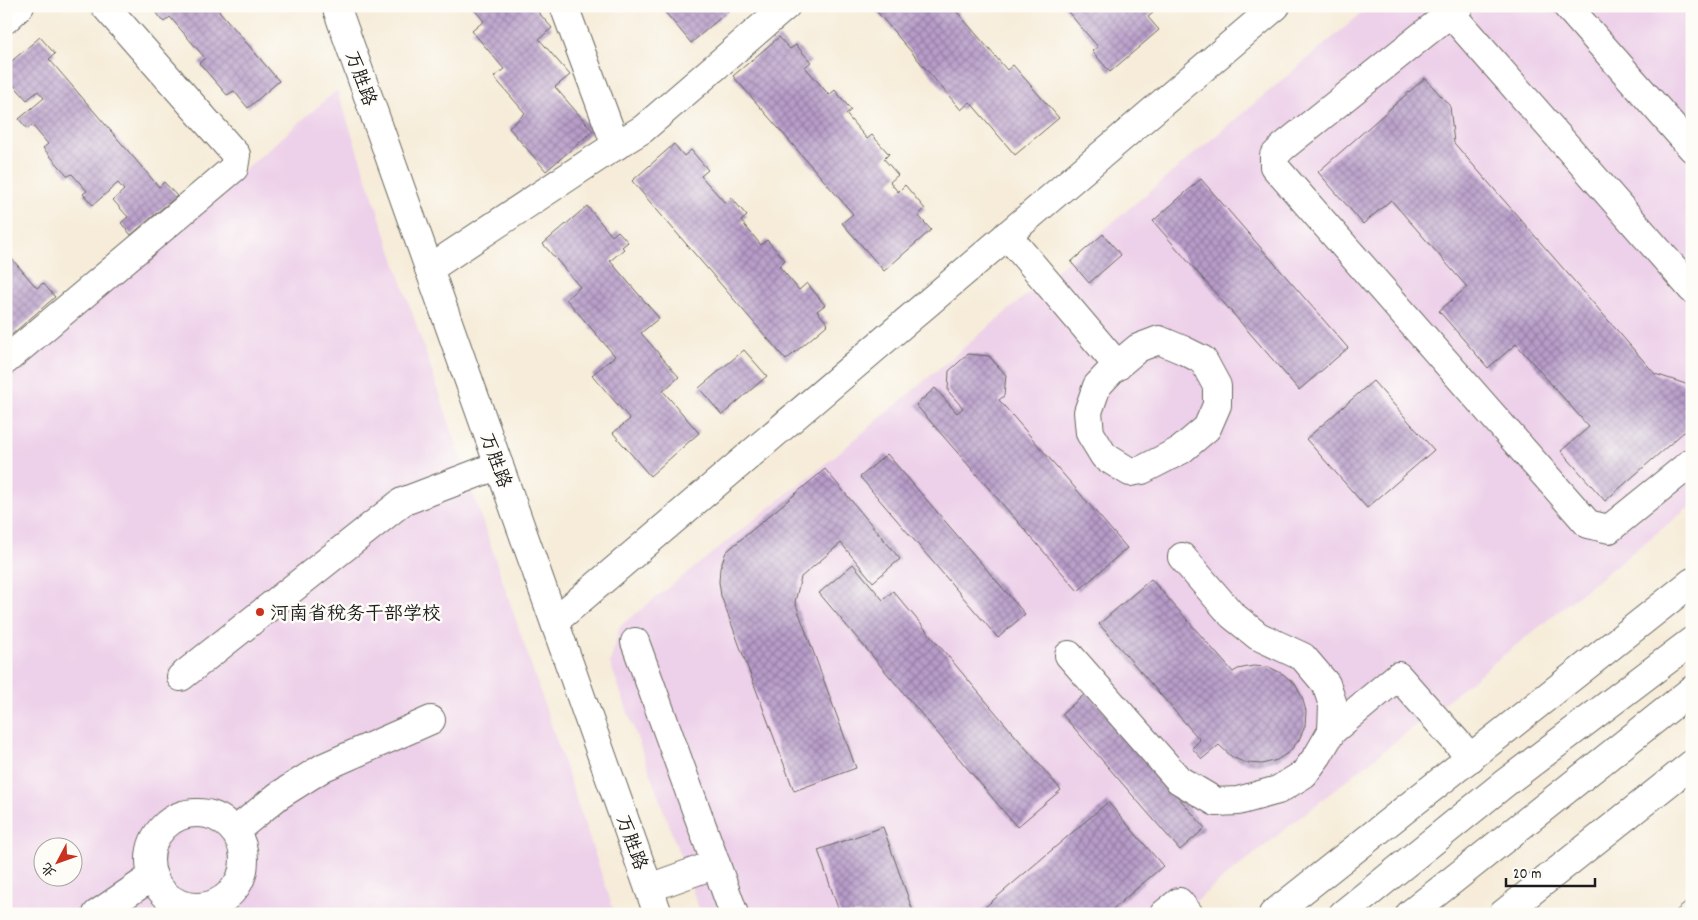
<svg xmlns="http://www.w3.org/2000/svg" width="1698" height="920" viewBox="0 0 1698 920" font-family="Dekko,'LXGW WenKai TC',sans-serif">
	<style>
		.built { fill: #edd0e9; fill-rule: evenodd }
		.building { fill: url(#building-cross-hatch) }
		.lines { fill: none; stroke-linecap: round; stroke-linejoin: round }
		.minor-casing { stroke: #68655e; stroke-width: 30 }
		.major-casing { stroke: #68655e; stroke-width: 30 }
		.minor { stroke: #fff; stroke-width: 28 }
		.major { stroke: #fff; stroke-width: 28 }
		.poi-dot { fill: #c8321e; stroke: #fdfcf7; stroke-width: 2 }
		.labels { text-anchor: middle; stroke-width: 5; stroke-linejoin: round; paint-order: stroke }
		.street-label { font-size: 19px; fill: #1c1c1c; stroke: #fdfcf7 }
		.poi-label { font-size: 19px; fill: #1c1c1c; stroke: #fdfcf7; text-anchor: start }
	</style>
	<defs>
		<pattern id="building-cross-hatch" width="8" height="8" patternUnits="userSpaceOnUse" patternTransform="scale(1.25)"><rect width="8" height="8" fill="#b79cc9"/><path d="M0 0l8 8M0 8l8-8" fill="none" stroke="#947ea2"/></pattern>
	</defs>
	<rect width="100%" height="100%" fill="#fdfcf7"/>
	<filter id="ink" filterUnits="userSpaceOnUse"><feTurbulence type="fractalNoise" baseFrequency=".02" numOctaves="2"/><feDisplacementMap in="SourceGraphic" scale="10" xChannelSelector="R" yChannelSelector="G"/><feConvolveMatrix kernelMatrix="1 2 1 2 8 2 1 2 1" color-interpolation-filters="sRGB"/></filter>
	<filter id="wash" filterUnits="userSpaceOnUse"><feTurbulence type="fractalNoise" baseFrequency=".0096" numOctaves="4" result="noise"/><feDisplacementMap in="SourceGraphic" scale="20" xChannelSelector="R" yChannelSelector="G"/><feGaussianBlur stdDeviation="1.12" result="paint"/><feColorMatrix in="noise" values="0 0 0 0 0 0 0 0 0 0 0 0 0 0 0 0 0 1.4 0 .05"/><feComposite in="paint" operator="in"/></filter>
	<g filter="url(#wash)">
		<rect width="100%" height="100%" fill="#f6ecd9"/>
		<!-- built -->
		<g class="built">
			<polygon points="1370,6 1692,6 1692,505 1179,914 701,914 610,663 620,626 835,456"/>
			<path d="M337,90L615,914H6V376ZM42,848H72V878H42Z"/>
		</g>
		<g id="blocks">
			<!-- building -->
			<g class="building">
				<polygon points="151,6 215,6 279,81 248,108 234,91 227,95 199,63 205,58 170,17 164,22"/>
				<polygon points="471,6 533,6 552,28 539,39 570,75 555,87 593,131 546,171 509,128 525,113 494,77 504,69 472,31 484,21"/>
				<polygon points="660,6 734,6 691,43"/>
				<polygon points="872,6 952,6 1007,70 1013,65 1059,118 1015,155 970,102 961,110"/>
				<polygon points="1063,6 1148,6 1153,13 1148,17 1159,30 1110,72 1092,51 1098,47"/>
				<polygon points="40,37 55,54 49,59 159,187 164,182 177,196 131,235 121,223 128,217 113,200 124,190 118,183 93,205 83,194 87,191 72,174 68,176 43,148 48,144 32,125 27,129 19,119 44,98 38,91 27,100 10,81 6,85 6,66"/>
				<polygon points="779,37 790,49 796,45 811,62 805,67 829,95 835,90 851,110 846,114 867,139 872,135 889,154 884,159 898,175 890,182 898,192 905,185 925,209 918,215 931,230 884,271 842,223 853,214 733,76"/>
				<polygon points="1425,78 1450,106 1454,143 1655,374 1692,386 1692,425 1605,501 1561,451 1589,427 1516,344 1488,368 1439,311 1467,287 1391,200 1363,224 1318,172"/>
				<polygon points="674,144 684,156 691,150 708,170 701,176 725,203 731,197 747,216 741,221 761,245 767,240 785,260 779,266 799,290 807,283 825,305 817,311 828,324 786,360 632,181"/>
				<polygon points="1201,179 1348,348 1299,390 1153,221"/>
				<polygon points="587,206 612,236 618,231 628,242 622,247 624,249 610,261 659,318 641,333 679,377 663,391 699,433 650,476 613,433 630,419 592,375 615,356 566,299 580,287 543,244"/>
				<polygon points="1103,234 1121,255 1089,283 1071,262"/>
				<polygon points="6,252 37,288 43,283 55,297 10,336 6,332"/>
				<polygon points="744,350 767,376 722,415 699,388"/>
				<polygon points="968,354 989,356 1006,375 1004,396 999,400 1127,548 1078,591 916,405 935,388 957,413 963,408 948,391 949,371"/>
				<polygon points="1373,381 1434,450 1367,508 1306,439"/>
				<polygon points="887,454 1025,614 998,638 860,477"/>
				<polygon points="825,469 900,559 873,582 841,543 801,577 795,602 856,768 794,791 721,596 719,582 720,568 726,552"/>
				<polygon points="853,564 883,600 893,591 1061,790 1017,827 819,593"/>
				<polygon points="1151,579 1233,672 1238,669 1253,666 1269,667 1283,674 1295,684 1302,697 1306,711 1305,726 1299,740 1289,752 1277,760 1262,764 1246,763 1232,757 1219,745 1202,759 1192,748 1200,740 1099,624"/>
				<polygon points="1087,692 1205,828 1180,850 1062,714"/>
				<polygon points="1108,802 1163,866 1107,914 977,914"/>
				<polygon points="883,827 914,914 840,914 818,850"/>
				<polygon points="1692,898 1692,914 1672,914"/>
			</g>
		</g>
	</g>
	<g filter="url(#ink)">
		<use href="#blocks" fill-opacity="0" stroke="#68655e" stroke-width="1"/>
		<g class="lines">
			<defs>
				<g id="minor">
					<polyline points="336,6 658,914"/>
					<polyline points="564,6 616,146"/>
					<polyline points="1459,6 1283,147 1274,156 1274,166 1588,524 1609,529 1692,462"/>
					<polyline points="1567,6 1692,148"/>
					<polyline points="1450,13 1692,289"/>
					<polyline points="6,19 20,6"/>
					<polyline points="1007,235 1118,366"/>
					<polyline points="429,269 604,153 643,129 786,6"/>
					<polygon points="1159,340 1183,350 1203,360 1217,386 1217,405 1207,428 1181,450 1142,470 1130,472 1104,456 1090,433 1088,412 1097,386 1113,369 1138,348"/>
					<polyline points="6,360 234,168 236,155 105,6"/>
					<polyline points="1182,557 1232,615 1258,636 1303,657 1326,684 1333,705 1332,731"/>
					<polyline points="555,621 1276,6"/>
					<polyline points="635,642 734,914"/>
					<polyline points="1069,655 1179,780 1216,802 1238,801 1278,790 1304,774 1318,755 1332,731 1398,676 1471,758"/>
					<polyline points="181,677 402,502 499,465"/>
					<circle cx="197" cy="860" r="47"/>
					<polyline points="235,831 278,796 324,767 431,720"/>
					<polyline points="649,888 716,864"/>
					<polyline points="97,914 153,876"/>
					<polyline points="1164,914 1179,902 1189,914"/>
					<polyline points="1273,914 1692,582"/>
					<polyline points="1503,914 1692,764"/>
				</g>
				<g id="major">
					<polyline points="1343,914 1505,783 1692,641"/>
					<polyline points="1410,914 1692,690"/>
				</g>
			</defs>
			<!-- minor casing -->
			<use href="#minor" class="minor-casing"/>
			<!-- major casing -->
			<use href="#major" class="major-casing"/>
			<!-- minor -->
			<use href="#minor" class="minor"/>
			<!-- major -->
			<use href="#major" class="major"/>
		</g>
	</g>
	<!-- markers -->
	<circle class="poi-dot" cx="260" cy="612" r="5"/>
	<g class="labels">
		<!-- street labels -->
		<g class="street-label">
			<text transform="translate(362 78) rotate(70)" y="7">万胜路</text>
			<text transform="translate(497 460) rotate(70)" y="7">万胜路</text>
			<text transform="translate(633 842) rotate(70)" y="7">万胜路</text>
		</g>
		<!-- poi labels -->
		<g class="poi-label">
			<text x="270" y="619">河南省税务干部学校</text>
		</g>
	</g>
	<!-- margin -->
	<rect width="1698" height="920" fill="none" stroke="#fdfcf7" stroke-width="25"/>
	<!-- north arrow -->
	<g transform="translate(58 862) rotate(229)"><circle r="24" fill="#fdfcf7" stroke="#a3a29f"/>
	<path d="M0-4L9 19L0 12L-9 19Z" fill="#c8321e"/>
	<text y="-8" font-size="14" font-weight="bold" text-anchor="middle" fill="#1c1c1c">北</text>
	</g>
	<!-- scale -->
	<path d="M1506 878v8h89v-8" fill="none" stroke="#1c1c1c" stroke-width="2.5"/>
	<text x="1513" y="878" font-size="15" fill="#1c1c1c" stroke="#fdfcf7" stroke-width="4" paint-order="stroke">20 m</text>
</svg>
